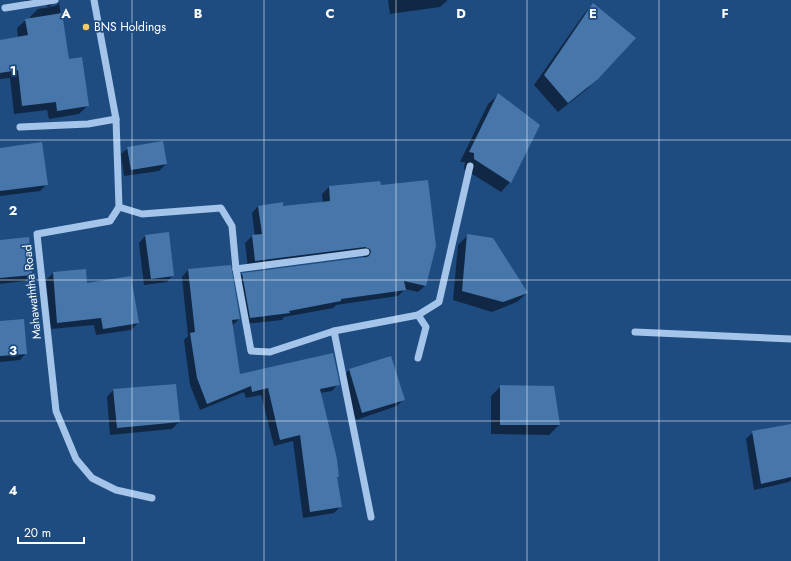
<svg xmlns="http://www.w3.org/2000/svg" width="791" height="561" viewBox="0 0 791 561" font-family="Jost,sans-serif">
	<style>
		.shadow { fill: #0007 }
		.building { fill: #4776ab }
		.lines { fill: none; stroke-linecap: round; stroke-linejoin: round }
		.minor { stroke: #a4c5e9; stroke-width: 7 }
		.grid { fill: none; stroke: #fff; stroke-width: 1; stroke-opacity: 0.55 }
		.poi-dot { fill: #f7c964; stroke: #1e4c81; stroke-width: 1.5 }
		.labels { text-anchor: middle; stroke-width: 3.5; stroke-linejoin: round; paint-order: stroke }
		.poi-label { font-size: 12px; fill: #fff; stroke: #1e4c81; text-anchor: start }
		.street-label { font-size: 12px; fill: #fff; stroke: #1e4c81 }
		.grid-label { font-size: 13px; text-anchor: middle; font-weight: bold; fill: #fff; stroke: #1e4c81; stroke-width: 3.5; stroke-linejoin: round; paint-order: stroke }
	</style>
	<rect width="100%" height="100%" fill="#1e4c81"/>
	<!-- shadow -->
	<g class="shadow">
		<polygon points="26,0 56,0 49,7 45,4 27,7"/>
		<polygon points="388,0 447,0 447,1 440,7 390,14"/>
		<polygon points="59,3 68,60 88,105 79,114 49,119 47,110 14,114 10,78 0,79 0,41 18,38 17,28 26,20 30,19 30,17 38,9 56,6"/>
		<polygon points="593,4 597,78 587,89 558,112 534,85 584,14"/>
		<polygon points="498,95 510,182 501,192 464,169 465,162 460,162 488,104"/>
		<polygon points="128,148 166,164 159,171 124,176 121,154"/>
		<polygon points="0,149 47,184 40,191 0,196"/>
		<polygon points="379,182 425,286 418,292 405,289 398,296 336,305 333,308 284,317 282,320 244,324 236,281 242,274 365,258 361,254 248,268 245,243 252,236 255,236 252,213 258,206 282,207 323,203 322,194 329,187"/>
		<polygon points="468,235 527,293 517,302 492,312 453,300 458,245"/>
		<polygon points="145,236 173,275 167,282 144,285 139,243"/>
		<polygon points="0,241 31,274 25,281 0,284"/>
		<polygon points="85,270 87,285 138,323 131,330 96,335 94,325 51,329 46,280 53,273"/>
		<polygon points="188,270 239,319 232,326 239,375 338,384 332,391 320,393 338,476 336,478 341,506 334,513 303,518 293,441 274,446 261,395 246,398 244,392 200,410 190,385 184,340 188,336 182,277"/>
		<polygon points="0,322 26,353 20,360 0,362"/>
		<polygon points="390,357 404,399 397,406 356,420 342,377 349,370"/>
		<polygon points="501,386 559,425 549,435 491,434 491,396"/>
		<polygon points="113,390 179,422 172,429 110,435 107,397"/>
		<polygon points="791,425 791,480 789,482 754,490 746,439 753,432"/>
	</g>
	<!-- building -->
	<g class="building">
		<polygon points="593,3 636,38 598,79 568,103 544,75"/>
		<polygon points="62,13 69,59 82,57 89,106 57,111 56,102 22,106 18,70 0,73 0,40 28,35 25,19"/>
		<polygon points="498,93 540,125 511,183 474,159 474,153 469,152"/>
		<polygon points="163,141 167,164 131,170 127,147"/>
		<polygon points="42,142 48,185 0,191 0,148"/>
		<polygon points="428,180 436,246 426,286 404,281 406,290 341,299 341,301 289,311 290,313 250,318 242,273 367,257 369,256 371,252 370,249 365,247 255,261 252,235 262,234 258,206 283,202 283,206 330,201 329,186 380,181 381,185"/>
		<polygon points="169,232 174,276 151,279 145,235"/>
		<polygon points="467,234 493,238 528,293 503,302 462,291"/>
		<polygon points="29,237 32,275 0,278 0,240"/>
		<polygon points="231,265 240,319 232,320 240,374 333,353 340,385 320,389 337,459 339,477 337,477 342,507 310,512 300,435 280,440 268,388 252,392 251,386 207,404 197,378 190,333 195,332 188,269"/>
		<polygon points="86,269 87,283 131,276 139,323 103,329 101,318 57,323 53,272"/>
		<polygon points="24,319 27,354 0,356 0,321"/>
		<polygon points="391,356 405,400 362,413 349,369"/>
		<polygon points="176,384 180,422 117,428 113,389"/>
		<polygon points="500,385 554,386 560,425 500,425"/>
		<polygon points="791,424 791,477 761,484 752,431"/>
	</g>
	<g class="lines">
		<!-- minor -->
		<g class="minor">
			<polyline points="94,0 116,119 119,207 110,221 37,234 56,411 76,459 92,478 116,490 152,498"/>
			<polyline points="5,8 55,0"/>
			<polyline points="20,127 88,124 116,119"/>
			<polyline points="119,207 142,214 221,208 232,226 236,269 251,351 270,352 334,331 371,517"/>
			<polyline points="236,269 366,252"/>
			<polyline points="334,331 418,315 439,302 470,166"/>
			<polyline points="635,332 791,339"/>
			<polyline points="418,358 426,327 418,315"/>
		</g>
	</g>
	<!-- grid -->
	<path class="grid" d="M132,0V561M264,0V561M396,0V561M527,0V561M659,0V561M0,140H791M0,280H791M0,421H791"/>
	<!-- markers -->
	<circle class="poi-dot" cx="86" cy="27" r="4"/>
	<g class="labels">
		<!-- poi labels -->
		<g class="poi-label">
			<text x="94" y="31">BNS Holdings</text>
		</g>
		<!-- street labels -->
		<g class="street-label">
			<text transform="translate(32 292) rotate(-96)" y="4">Mahawaththa Road</text>
		</g>
	</g>
	<g class="grid-label">
		<text x="66" y="18">A</text>
		<text x="198" y="18">B</text>
		<text x="330" y="18">C</text>
		<text x="461" y="18">D</text>
		<text x="593" y="18">E</text>
		<text x="725" y="18">F</text>
		<text x="13" y="75">1</text>
		<text x="13" y="215">2</text>
		<text x="13" y="355">3</text>
		<text x="13" y="495">4</text>
	</g>
	<!-- scale -->
	<path d="M18 537v6h66v-6" fill="none" stroke="#ffffff" stroke-width="2"/>
	<text x="24" y="537" font-size="12" fill="#ffffff" stroke="#1e4c81" stroke-width="3" paint-order="stroke">20 m</text>
</svg>
